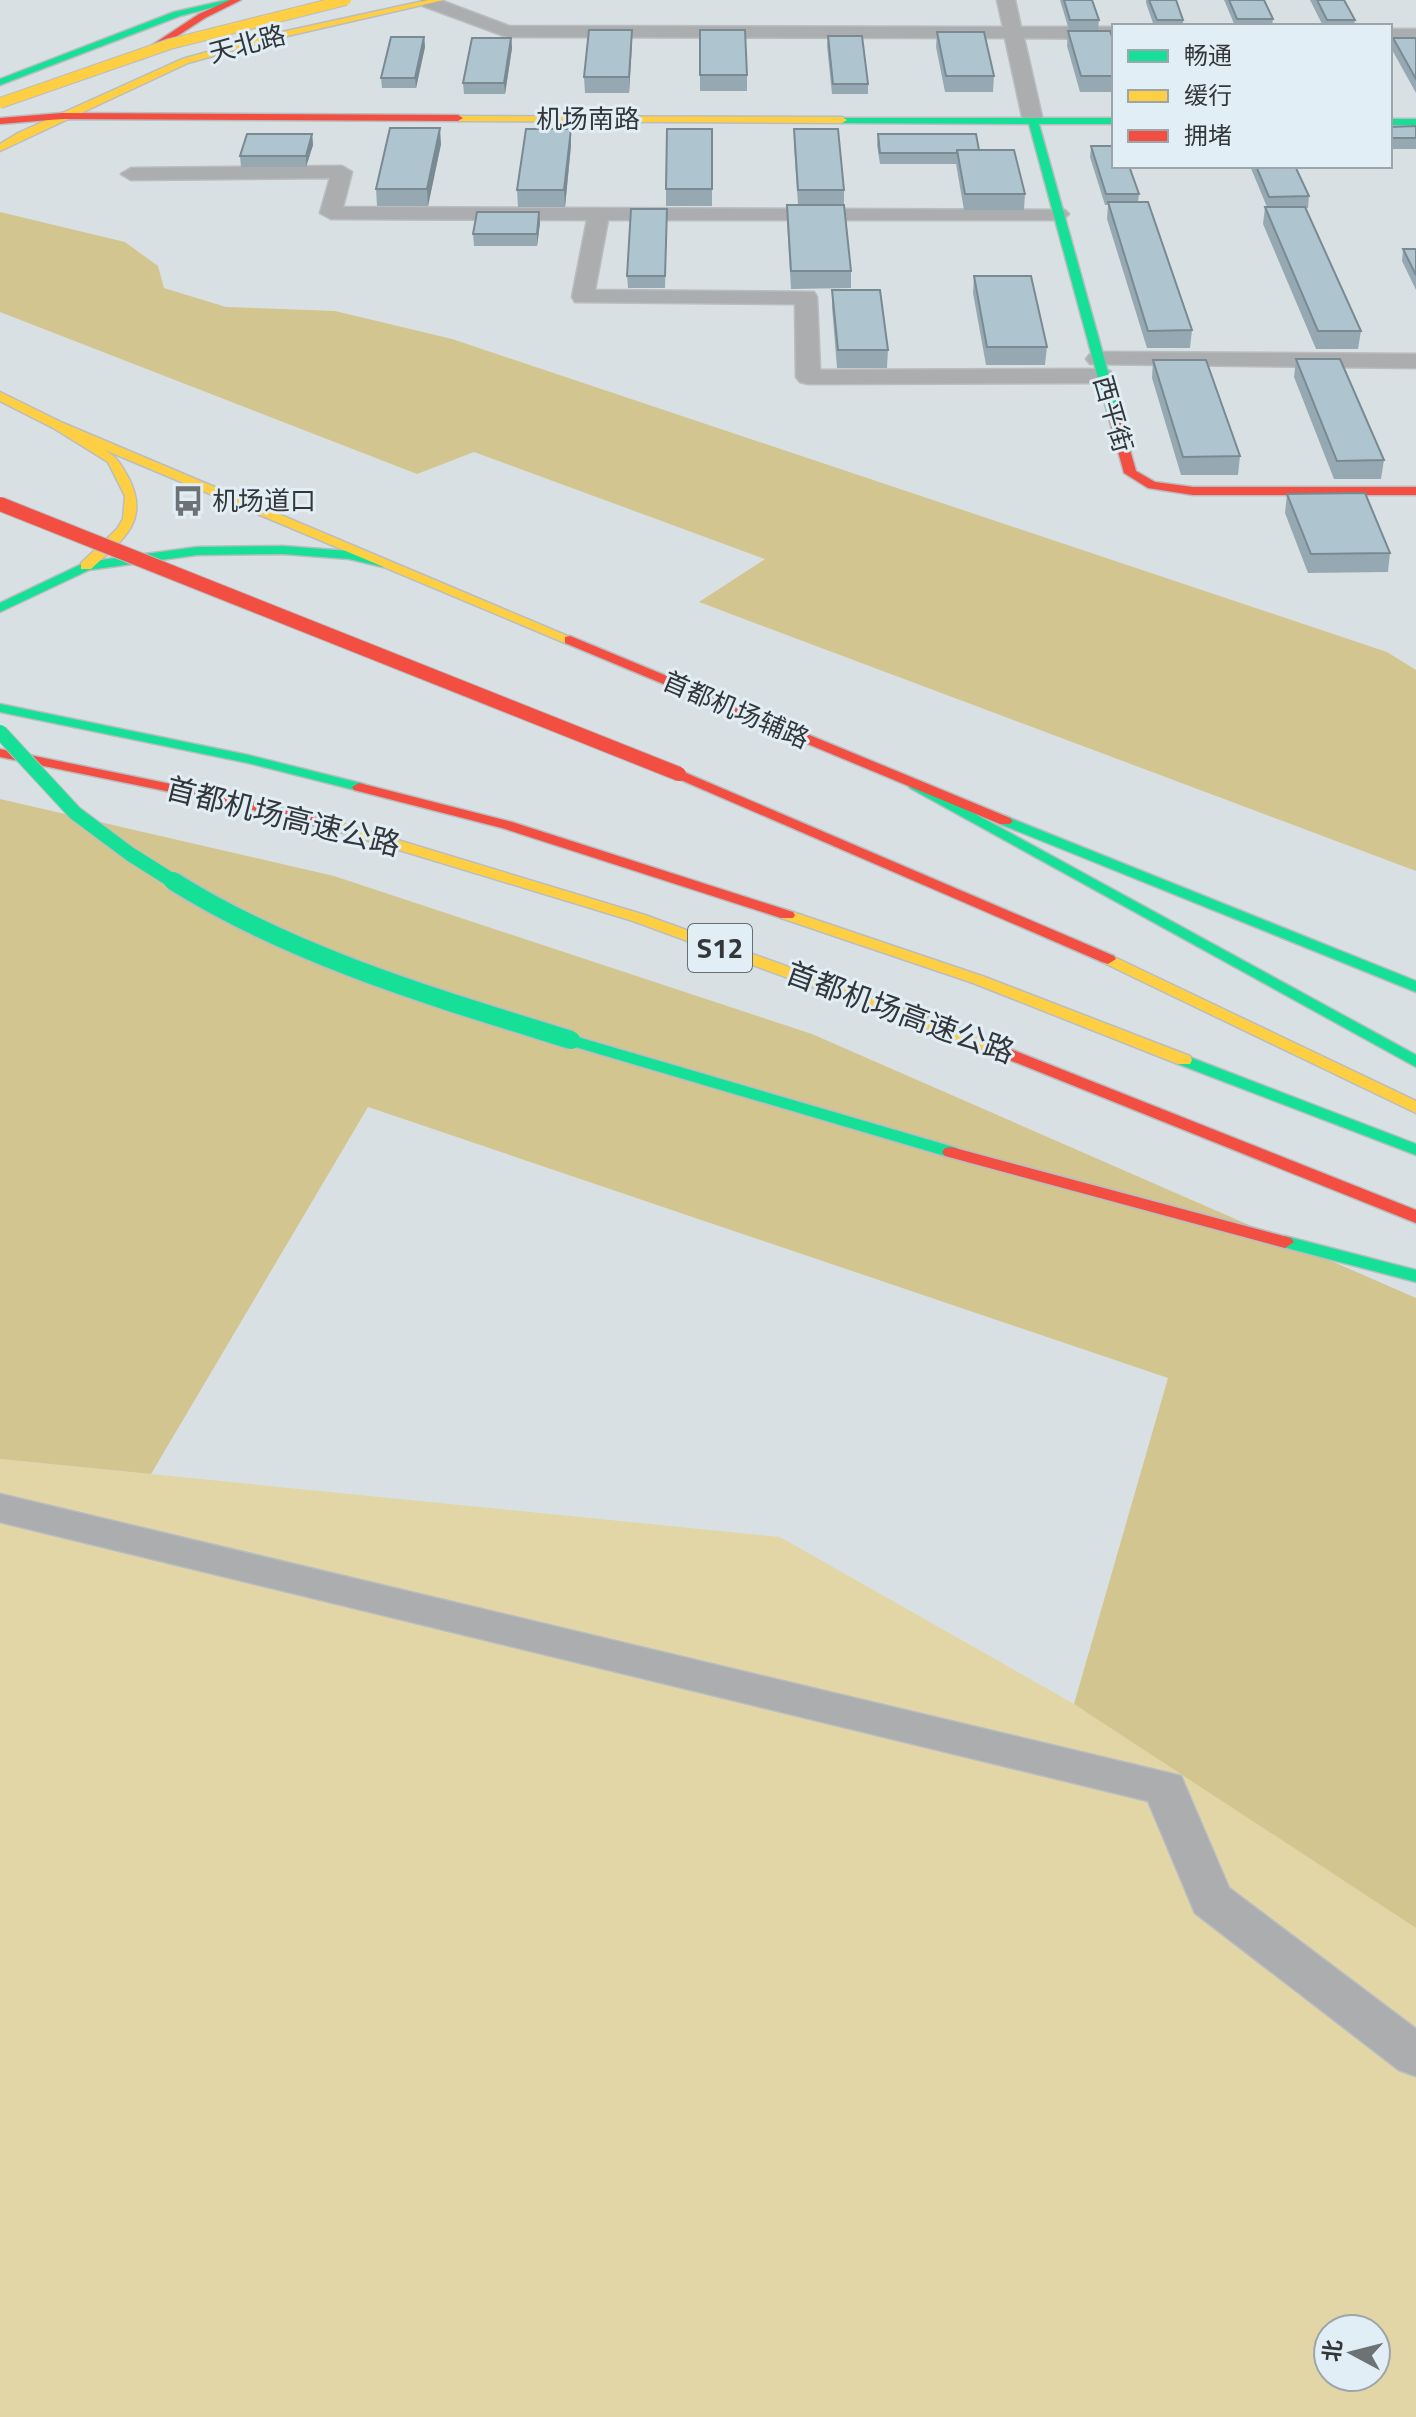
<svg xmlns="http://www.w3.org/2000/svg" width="1416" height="2417" viewBox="0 0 1416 2417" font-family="'Titillium Web','Noto Sans SC',sans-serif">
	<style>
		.green { fill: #e2d6a7; fill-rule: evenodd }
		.forest { fill: #d2c590 }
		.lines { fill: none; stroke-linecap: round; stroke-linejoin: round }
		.street-casing { stroke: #b9bdc0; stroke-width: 3 }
		.fast-casing { stroke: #b9bdc0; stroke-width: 3 }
		.slow-casing { stroke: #b9bdc0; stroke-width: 3 }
		.jam-casing { stroke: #b9bdc0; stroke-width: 3 }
		.street { fill: #abadae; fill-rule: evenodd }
		.fast { fill: #16e098; fill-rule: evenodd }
		.slow { fill: #ffcf43; fill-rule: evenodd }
		.jam { fill: #f24e42; fill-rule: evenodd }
		.fast-bridge-far1-casing { stroke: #b9bdc0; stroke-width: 16; stroke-linecap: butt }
		.fast-bridge-casing { stroke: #b9bdc0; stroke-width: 21; stroke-linecap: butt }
		.slow-bridge-casing { stroke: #b9bdc0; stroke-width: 12; stroke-linecap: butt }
		.jam-bridge-casing { stroke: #b9bdc0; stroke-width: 16; stroke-linecap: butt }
		.fast-bridge-far1 { stroke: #16e098; stroke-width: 14 }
		.fast-bridge { stroke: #16e098; stroke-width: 18 }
		.slow-bridge { stroke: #ffcf43; stroke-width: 10 }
		.jam-bridge { stroke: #f24e42; stroke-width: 14 }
		.wall { fill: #96a9b3 }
		.shaded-wall { fill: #7a8a92 }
		.building { fill: #aec5d0; stroke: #7a8a92; stroke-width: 2 }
		.labels { text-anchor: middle; stroke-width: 6; stroke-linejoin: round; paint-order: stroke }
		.far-street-label { font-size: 26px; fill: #33373a; stroke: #e2eef5 }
		.far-poi-label { font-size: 26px; fill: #33373a; stroke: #e2eef5; text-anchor: start }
		.shield { fill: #e2eef5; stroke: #686e72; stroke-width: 2 }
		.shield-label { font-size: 28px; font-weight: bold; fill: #33373a }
		.street-label { font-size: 30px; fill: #33373a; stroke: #e2eef5 }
	</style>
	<rect width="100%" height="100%" fill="#d9e0e3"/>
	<!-- green -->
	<path class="green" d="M0,1459L780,1537L1416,1898V2417H0ZM1328,2329H1376V2377H1328Z"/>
	<!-- forest -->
	<g class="forest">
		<polygon points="0,212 125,242 158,266 164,288 226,307 335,311 452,339 1387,652 1416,670 1416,871 699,602 765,559 474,452 417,474 0,312"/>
		<polygon points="0,799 334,876 812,1034 1416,1298 1416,1928 1074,1704 1168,1378 368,1107 151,1474 0,1459"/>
	</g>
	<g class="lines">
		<defs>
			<g id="street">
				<polygon points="421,0 440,0 509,26 1003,27 997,0 1015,0 1021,27 1114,27 1114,39 1024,38 1043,121 1033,127 1023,121 1005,38 507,37 423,6"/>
				<rect x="1390" y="29" width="26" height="12"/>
				<polygon points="342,166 352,172 343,207 1065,210 1069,214 1065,218 1058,220 608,220 595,290 814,292 817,297 820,370 1102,369 1110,371 1114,376 1110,381 1102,383 808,384 800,382 796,377 795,304 575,302 572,297 587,220 331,219 320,213 330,178 131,180 121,174 131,168"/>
				<polygon points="1098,352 1416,354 1416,368 1090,364 1086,359 1090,354"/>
				<polygon points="0,1494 1181,1776 1229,1888 1416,2029 1416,2076 1399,2070 1195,1913 1148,1801 0,1522"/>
			</g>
			<g id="fast">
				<polygon points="227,0 238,1 180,16 0,85 0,79 174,12"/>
				<polygon points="839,118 1114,118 1114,124 1039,124 1120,415 1118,418 1108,415 1029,124 842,123 839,122"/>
				<rect x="1390" y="119" width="26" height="6"/>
				<polygon points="283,546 349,551 390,563 383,567 349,559 283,554 197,555 89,570 0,612 0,603 86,562 197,547"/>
				<polygon points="0,704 248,755 364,784 366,787 359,791 248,763 0,712"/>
				<polygon points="915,781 1416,1055 1416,1067 910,788 908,785"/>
				<polygon points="1005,816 1416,981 1416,992 1000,824 997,821"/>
				<polygon points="571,1035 957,1148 960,1152 957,1156 945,1156 565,1044 563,1040"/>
				<polygon points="1184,1055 1416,1144 1416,1155 1178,1064 1176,1060"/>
				<polygon points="1285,1236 1416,1270 1416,1282 1279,1246 1276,1242"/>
			</g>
			<g id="slow">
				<polygon points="428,0 444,0 270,40 188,63 0,151 0,144 18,133 182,59 268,35"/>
				<polygon points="455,116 842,117 847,120 842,123 458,121 455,120"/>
				<path d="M0,392L63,423L577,640L575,643H565L105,450C118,458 122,466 129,479C151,523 120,541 91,569H81V563L117,529L123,519L125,496L108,462L55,429L0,401Z"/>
				<polygon points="335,821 645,915 1004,1045 1006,1049 1004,1053 992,1053 633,921 330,829 330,823"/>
				<polygon points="787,910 985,977 1190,1056 1192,1060 1190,1064 1178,1064 973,983 781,918 779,915 781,912"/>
				<polygon points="1108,954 1416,1101 1416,1113 1102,962 1100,959"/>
			</g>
			<g id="jam">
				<polygon points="230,0 241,0 205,18 142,59 134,57 199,14"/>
				<polygon points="62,113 458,115 463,118 458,121 62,119 0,124 0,118"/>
				<polygon points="1110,412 1120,415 1136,471 1155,482 1193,487 1416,487 1416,495 1193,495 1148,488 1124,473 1108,415"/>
				<polygon points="570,636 1010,818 1013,821 1010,824 1000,824 565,643 565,637"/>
				<polygon points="0,749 234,797 340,823 343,826 335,831 234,805 0,757"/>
				<polygon points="679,770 1114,956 1116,959 1108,964 1102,962 674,777 672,774"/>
				<polygon points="359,783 512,822 793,912 795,915 793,918 781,918 502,828 354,790 352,787"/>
				<polygon points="998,1044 1416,1210 1416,1223 992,1053 990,1049"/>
				<polygon points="951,1147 1291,1238 1294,1242 1285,1248 945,1156 942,1152 945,1148"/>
			</g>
		</defs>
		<!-- street casing -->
		<use href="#street" class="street-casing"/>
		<!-- fast casing -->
		<use href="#fast" class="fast-casing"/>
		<!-- slow casing -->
		<use href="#slow" class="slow-casing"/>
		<!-- jam casing -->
		<use href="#jam" class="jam-casing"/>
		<!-- street -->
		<use href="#street" class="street"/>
		<!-- fast -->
		<use href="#fast" class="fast"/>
		<!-- slow -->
		<use href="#slow" class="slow"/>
		<!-- jam -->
		<use href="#jam" class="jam"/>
		<defs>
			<polyline id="fast-bridge-far1" points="0,732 75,813 130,854 176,883"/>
			<path id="fast-bridge" d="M173,881C294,957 436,998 571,1040"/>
			<polyline id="slow-bridge" points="0,103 170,44 346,0"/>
			<polyline id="jam-bridge" points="0,504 679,774"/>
		</defs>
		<!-- fast-bridge-far1 casing -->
		<use href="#fast-bridge-far1" class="fast-bridge-far1-casing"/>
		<!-- fast-bridge casing -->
		<use href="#fast-bridge" class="fast-bridge-casing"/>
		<!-- slow-bridge casing -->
		<use href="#slow-bridge" class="slow-bridge-casing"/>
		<!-- jam-bridge casing -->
		<use href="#jam-bridge" class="jam-bridge-casing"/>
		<!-- fast-bridge-far1 -->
		<use href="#fast-bridge-far1" class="fast-bridge-far1"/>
		<!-- fast-bridge -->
		<use href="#fast-bridge" class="fast-bridge"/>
		<!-- slow-bridge -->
		<use href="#slow-bridge" class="slow-bridge"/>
		<!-- jam-bridge -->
		<use href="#jam-bridge" class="jam-bridge"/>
	</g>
	<!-- wall -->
	<g class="wall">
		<polygon points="1060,0 1092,0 1099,20 1098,30 1069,30"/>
		<polygon points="1146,0 1176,0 1183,20 1183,26 1154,26 1146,3"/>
		<polygon points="1224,0 1264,0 1273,19 1272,26 1235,26"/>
		<polygon points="1310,0 1344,0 1355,20 1354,26 1323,26"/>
		<polygon points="632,30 629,93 585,93 584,77"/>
		<polygon points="700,30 747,75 747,91 700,91"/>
		<polygon points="1068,31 1114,43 1114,92 1080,92 1067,46"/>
		<polygon points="937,32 994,76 993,92 945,92 936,47"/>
		<polygon points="828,36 868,84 868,94 832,94 827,46"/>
		<polygon points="424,37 425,47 416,88 382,88 381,78"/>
		<polygon points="511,38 512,48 505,94 464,94 463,83"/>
		<polygon points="1393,38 1416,38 1416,93 1391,48"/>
		<polygon points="1416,126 1416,149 1390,149 1390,127"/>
		<polygon points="571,129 571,145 565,207 518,207 517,190"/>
		<polygon points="712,129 712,206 666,206 666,189"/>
		<polygon points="794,129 844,190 844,205 851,271 851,288 791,289 787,221 787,205 798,205 794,145"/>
		<polygon points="312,134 313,145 306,167 241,167 240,156"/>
		<polygon points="878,134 979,150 1025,194 1024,210 964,210 956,164 880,164 877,145"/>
		<polygon points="441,144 428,206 377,206 376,189"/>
		<polygon points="1091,146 1139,194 1138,202 1192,330 1190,348 1147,348 1107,219 1108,205 1105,205 1090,157"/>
		<polygon points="1250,166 1295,166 1309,196 1308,208 1305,208 1361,331 1358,349 1316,349 1263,224 1265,207 1267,207"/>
		<polygon points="667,209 665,288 628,288 627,276"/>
		<polygon points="539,212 540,223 537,246 474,246 473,234"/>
		<polygon points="1403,249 1416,249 1416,290 1402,261"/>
		<polygon points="974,276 1047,347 1045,365 986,365 973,293"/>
		<polygon points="832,290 888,350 887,368 837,368 832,307"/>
		<polygon points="1296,359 1384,460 1381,479 1334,479 1294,377"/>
		<polygon points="1153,360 1240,456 1238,475 1181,475 1152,378"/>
		<polygon points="1287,494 1390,553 1388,572 1308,573 1285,513"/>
	</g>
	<!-- shaded-wall -->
	<g class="shaded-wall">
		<polygon points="632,30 632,45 629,93 629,77"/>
		<polygon points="424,37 425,47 416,88 415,78"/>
		<polygon points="511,38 512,48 505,94 504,83"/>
		<polygon points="440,128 441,144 428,206 427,189"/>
		<polygon points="571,129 571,145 565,207 564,190"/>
		<polygon points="312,134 313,145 306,167 306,156"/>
		<polygon points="539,212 540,223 537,246 537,234"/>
	</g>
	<!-- building -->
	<g class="building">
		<polygon points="1064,0 1092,0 1099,20 1070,20"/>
		<polygon points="1149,0 1176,0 1183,20 1157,20"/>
		<polygon points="1229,0 1264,0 1273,19 1237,19"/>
		<polygon points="1317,0 1344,0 1355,20 1327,20"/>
		<polygon points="589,30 632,30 629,77 584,77"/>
		<polygon points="700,30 745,30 747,75 700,75"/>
		<polygon points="1068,31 1110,31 1114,43 1114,76 1081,76"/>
		<polygon points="937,32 984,32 994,76 946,76"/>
		<polygon points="828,36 862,36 868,84 833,84"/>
		<polygon points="391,37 424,37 415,78 381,78"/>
		<polygon points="472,38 511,38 504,83 463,83"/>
		<polygon points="1393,38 1416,38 1416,79"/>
		<polygon points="1416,126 1416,138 1390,138 1390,127"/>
		<polygon points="390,128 440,128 427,189 376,189"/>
		<polygon points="526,129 571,129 564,190 517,190"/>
		<polygon points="667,129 712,129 712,189 666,189"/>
		<polygon points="794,129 838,129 844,190 798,190"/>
		<polygon points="247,134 312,134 306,156 240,156"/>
		<polygon points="878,134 976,134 979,150 957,150 957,153 880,153"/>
		<polygon points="1091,146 1114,146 1114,166 1129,166 1139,194 1106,194"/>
		<polygon points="957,150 1014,150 1025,194 965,194"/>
		<polygon points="1256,166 1295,166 1309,196 1269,197"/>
		<polygon points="1108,202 1148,202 1192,330 1148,331"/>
		<polygon points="787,205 844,205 851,271 791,271"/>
		<polygon points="1265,207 1305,207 1361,331 1318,331"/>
		<polygon points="631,209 667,209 665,276 627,276"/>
		<polygon points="477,212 539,212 537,234 473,234"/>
		<polygon points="1403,249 1416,249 1416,275"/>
		<polygon points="974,276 1031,276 1047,347 987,347"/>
		<polygon points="832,290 880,290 888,350 838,350"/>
		<polygon points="1296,359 1340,359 1384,460 1337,461"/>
		<polygon points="1153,360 1206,360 1240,456 1183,457"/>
		<polygon points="1365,493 1390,553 1311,554 1287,494"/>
	</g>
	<!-- icons -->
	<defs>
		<symbol id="bus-bare" viewBox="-9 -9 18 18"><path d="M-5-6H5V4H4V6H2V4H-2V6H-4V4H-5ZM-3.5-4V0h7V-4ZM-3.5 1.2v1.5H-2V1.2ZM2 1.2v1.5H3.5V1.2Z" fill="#6d7275" stroke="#e2eef5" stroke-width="2.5" paint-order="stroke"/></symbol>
	</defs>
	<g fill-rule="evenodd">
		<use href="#bus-bare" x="166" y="479" width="44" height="44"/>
	</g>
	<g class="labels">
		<!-- far-street labels -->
		<g class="far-street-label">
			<text transform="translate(247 44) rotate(-15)" y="9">天北路</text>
			<text x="588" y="128">机场南路</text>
			<text transform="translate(1113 414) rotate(74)" y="9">西平街</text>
			<text transform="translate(736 710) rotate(23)" y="9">首都机场辅路</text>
		</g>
		<!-- far-poi labels -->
		<g class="far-poi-label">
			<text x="212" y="510">机场道口</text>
		</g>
		<!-- shield labels -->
		<rect class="shield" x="688" y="924" width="64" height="48" rx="6"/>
		<g class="shield-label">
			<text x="720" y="958">S12</text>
		</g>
		<!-- street labels -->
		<g class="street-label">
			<text transform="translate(283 817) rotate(14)" y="10">首都机场高速公路</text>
			<text transform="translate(900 1013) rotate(20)" y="10">首都机场高速公路</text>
		</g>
	</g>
	<!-- legend -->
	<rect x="1112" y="24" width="280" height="144" fill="#e2eef5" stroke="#9ca5aa" stroke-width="2"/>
	<rect x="1128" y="50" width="40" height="12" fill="#16e098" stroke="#9ca5aa" stroke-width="2"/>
	<text x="1184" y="64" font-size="24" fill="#33373a">畅通</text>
	<rect x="1128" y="90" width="40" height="12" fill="#ffcf43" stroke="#9ca5aa" stroke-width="2"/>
	<text x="1184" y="104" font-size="24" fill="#33373a">缓行</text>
	<rect x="1128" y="130" width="40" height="12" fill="#f24e42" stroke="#9ca5aa" stroke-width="2"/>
	<text x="1184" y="144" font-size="24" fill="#33373a">拥堵</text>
	<!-- north arrow -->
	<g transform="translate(1352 2353) rotate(277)"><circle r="38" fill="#e2eef5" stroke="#9ca5aa" stroke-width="2"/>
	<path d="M0-6L14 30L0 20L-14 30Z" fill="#6d7275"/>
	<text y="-12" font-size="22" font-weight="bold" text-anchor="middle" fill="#33373a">北</text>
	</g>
</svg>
